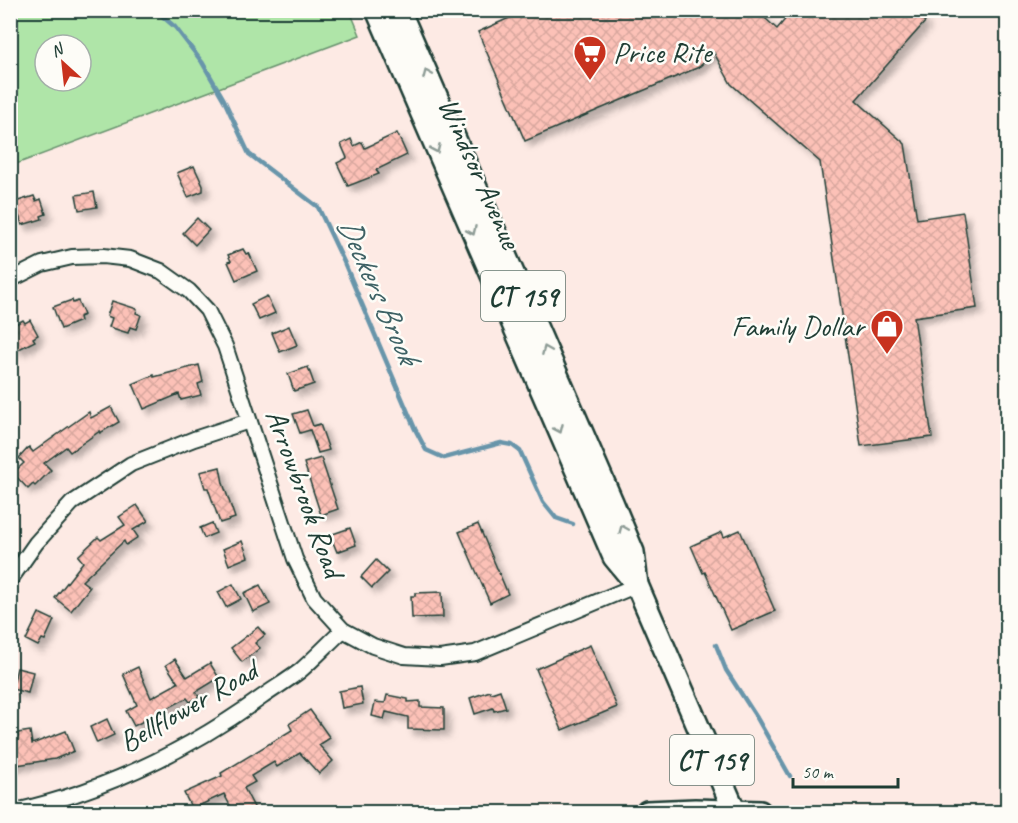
<svg xmlns="http://www.w3.org/2000/svg" width="1018" height="823" viewBox="0 0 1018 823" font-family="Caveat,sans-serif">
	<style>
		.green { fill: #afe5a8; stroke: #67916e; stroke-width: 1.5; fill-rule: evenodd }
		.lines { fill: none; stroke-linecap: round; stroke-linejoin: round }
		.stream { stroke: #6895aa; stroke-width: 4.5 }
		.building { fill: url(#building-cross-hatch); stroke: #1f3d34; stroke-width: 1.5; filter: url(#shadow) }
		.minor-casing { stroke: #1f3d34; stroke-width: 18 }
		.primary-casing { stroke: #1f3d34; stroke-width: 26 }
		.minor { stroke: #fdfcf7; stroke-width: 14 }
		.primary { stroke: #fdfcf7; stroke-width: 21 }
		.oneway { stroke: #8e9c96 }
		.labels { text-anchor: middle; stroke-width: 5; stroke-linejoin: round; paint-order: stroke }
		.shield { fill: #fdfcf7; stroke: #62766e; stroke-width: 1.5 }
		.shield-label { font-size: 28px; font-weight: bold; fill: #1f3d34 }
		.poi-label { font-size: 30px; fill: #1f3d34; stroke: #fdfcf7; text-anchor: start }
		.street-label { font-size: 30px; fill: #1f3d34; stroke: #fdfcf7 }
		.water-label { font-size: 32px; font-style: italic; fill: #3e6265; stroke: #fdfcf7 }
	</style>
	<defs>
		<pattern id="building-cross-hatch" width="8" height="8" patternUnits="userSpaceOnUse" patternTransform="scale(1.5)"><rect width="8" height="8" fill="#fcc1b7"/><path d="M0 0l8 8M0 8l8-8" fill="none" stroke="#d8a79e"/></pattern>
		<filter id="shadow"><feDropShadow dx="5.5" dy="5.5" stdDeviation="3" flood-color="#0004"/></filter>
	</defs>
	<rect width="100%" height="100%" fill="#fdeae4"/>
	<filter id="ink" filterUnits="userSpaceOnUse"><feTurbulence type="fractalNoise" baseFrequency=".0167" numOctaves="2"/><feDisplacementMap in="SourceGraphic" scale="12" xChannelSelector="R" yChannelSelector="G"/><feConvolveMatrix kernelMatrix="1 2 1 2 8 2 1 2 1" color-interpolation-filters="sRGB"/></filter>
	<g filter="url(#ink)">
		<!-- green -->
		<path class="green" d="M11,10L350,11L360,35L11,166ZM45,45H81V81H45Z"/>
		<g class="lines">
			<!-- stream -->
			<g class="stream">
				<polyline points="155,10 175,27 202,62 224,100 249,154 318,207 344,262 415,429 426,450 444,458 501,443 512,445 520,451 543,502 556,518 573,524"/>
				<polyline points="716,645 726,670 757,718 790,776"/>
			</g>
		</g>
		<!-- building -->
		<g class="building">
			<polygon points="537,10 648,10 651,16 665,10 756,10 777,29 793,10 912,10 925,22 856,100 905,144 917,219 963,212 977,308 914,317 932,437 861,446 820,162 731,84 714,53 699,67 525,141 478,32 518,14 520,18"/>
			<polygon points="397,133 407,155 376,170 379,174 348,186 337,163 347,158 341,144 351,139 354,146 362,142 365,148"/>
			<polygon points="194,166 203,186 203,191 188,197 177,173"/>
			<polygon points="94,192 97,207 79,210 76,195"/>
			<polygon points="34,196 36,201 41,199 46,214 41,216 42,219 22,225 15,202"/>
			<polygon points="197,218 209,230 195,245 183,233"/>
			<polygon points="243,249 246,254 249,253 257,271 236,280 228,262 231,261 228,255"/>
			<polygon points="267,296 275,313 259,320 251,304"/>
			<polygon points="72,300 73,303 78,301 84,315 79,317 80,321 61,329 53,307"/>
			<polygon points="112,301 137,309 136,313 141,315 136,329 130,327 128,333 109,327 112,318 107,316"/>
			<polygon points="23,320 25,323 30,320 38,335 33,338 35,341 17,350 10,339 10,327"/>
			<polygon points="289,326 297,345 280,352 272,333"/>
			<polygon points="199,365 203,382 198,384 201,395 181,400 179,394 144,409 133,384 154,375 154,377"/>
			<polygon points="308,367 314,384 294,391 288,374"/>
			<polygon points="111,407 119,422 100,433 100,431 70,452 66,447 44,463 51,470 35,486 33,484 28,489 13,473 24,463 19,458 29,447 33,452 89,412 91,418"/>
			<polygon points="307,410 313,426 320,424 329,450 318,453 310,430 300,433 293,414"/>
			<polygon points="321,458 338,509 321,515 304,463"/>
			<polygon points="220,467 223,483 235,518 220,523 208,488 205,488 200,472"/>
			<polygon points="137,505 148,521 133,530 138,537 126,545 124,541 82,581 90,587 71,611 55,598 83,562 78,556 98,537 101,540 125,525 119,517"/>
			<polygon points="212,523 216,533 204,538 200,528"/>
			<polygon points="478,524 508,594 490,603 459,532"/>
			<polygon points="350,528 356,545 337,552 330,535"/>
			<polygon points="740,530 775,611 731,630 705,572 703,573 691,546 722,532 724,537"/>
			<polygon points="242,541 248,557 229,565 223,549"/>
			<polygon points="376,560 388,572 372,588 361,577"/>
			<polygon points="233,584 241,599 226,607 218,592"/>
			<polygon points="260,585 270,604 253,612 244,593"/>
			<polygon points="442,592 443,617 412,618 411,596 415,596 415,593"/>
			<polygon points="39,613 54,620 45,640 42,639 38,646 26,640"/>
			<polygon points="258,627 265,635 255,643 260,648 242,662 231,648"/>
			<polygon points="590,645 617,707 562,730 536,669"/>
			<polygon points="175,659 187,677 210,663 219,678 196,692 199,697 190,702 187,698 134,726 126,711 137,705 123,674 138,667 151,698 178,683 166,665"/>
			<polygon points="17,668 33,672 28,693 12,689"/>
			<polygon points="360,687 363,704 342,708 339,691"/>
			<polygon points="500,690 506,708 494,711 493,708 475,714 470,698 490,691 491,693"/>
			<polygon points="387,695 408,699 408,702 420,701 420,707 444,708 444,730 408,729 408,717 386,712 384,719 372,716 375,702 385,703"/>
			<polygon points="310,710 330,738 319,745 333,761 319,774 300,753 277,767 274,762 251,776 255,782 244,788 257,813 234,813 224,794 192,809 184,793 222,776 221,773 292,730 289,724"/>
			<polygon points="107,719 114,735 97,743 90,727"/>
			<polygon points="30,731 32,744 66,731 74,751 55,759 10,766 10,744 14,743 13,737 18,737 18,733"/>
		</g>
		<g class="lines">
			<defs>
				<g id="minor">
					<polyline points="10,280 42,264 72,257 103,256 130,259 161,271 189,291 207,310 225,346 295,559 314,598 343,630 373,646 404,656 440,658 475,653 637,585"/>
					<polyline points="10,580 36,543 72,503 131,464 194,439 249,421"/>
					<path d="M11,812C102,792 187,751 262,697C275,688 288,680 300,671C315,658 329,643 343,630"/>
				</g>
				<g id="primary">
					<polyline points="377,10 614,557 637,585"/>
					<polyline points="399,10 612,502 633,552 637,585 735,812"/>
					<polyline points="647,812 695,810 760,812"/>
				</g>
			</defs>
			<!-- minor casing -->
			<use href="#minor" class="minor-casing"/>
			<!-- primary casing -->
			<use href="#primary" class="primary-casing"/>
			<!-- minor -->
			<use href="#minor" class="minor"/>
			<!-- primary -->
			<use href="#primary" class="primary"/>
		</g>
		<!-- one-way arrows -->
		<defs><path id="oneway-chevron" d="M-2-3.5L2.5 0L-2 3.5" fill="none" stroke-width="1.6" stroke-linecap="round" stroke-linejoin="round" transform="scale(1.5)"/></defs>
		<g class="oneway">
			<use href="#oneway-chevron" transform="translate(427 74) rotate(-113)"/>
			<use href="#oneway-chevron" transform="translate(436 149) rotate(66)"/>
			<use href="#oneway-chevron" transform="translate(472 231) rotate(66)"/>
			<use href="#oneway-chevron" transform="translate(546 350) rotate(-113)"/>
			<use href="#oneway-chevron" transform="translate(559 429) rotate(66)"/>
			<use href="#oneway-chevron" transform="translate(623 529) rotate(-113)"/>
		</g>
	</g>
	<!-- icons -->
	<defs>
		<symbol id="supermarket-pin" viewBox="-11 -11 22 30"><path d="M0 17L-7.5 6A9.5 9.5 0 1 1 7.5 6Z" fill="#c8321e" stroke="#fdfcf7"/><path d="M-6-5.5h2.5l.6 2H6L4.5 2H-2.5L-4.4-4H-6ZM-1.5 3.2a1.3 1.3 0 1 0 .1 0ZM3 3.2a1.3 1.3 0 1 0 .1 0Z" fill="#fff"/></symbol>
		<symbol id="shop-pin" viewBox="-11 -11 22 30"><path d="M0 17L-7.5 6A9.5 9.5 0 1 1 7.5 6Z" fill="#c8321e" stroke="#fdfcf7"/><path d="M-5-2.5h2.3a2.7 3.5 0 0 1 5.4 0H5L5.5 6h-11ZM-1.5-2.5h3a1.5 2.3 0 0 0-3 0Z" fill="#fff"/></symbol>
	</defs>
	<g fill-rule="evenodd">
		<use href="#supermarket-pin" x="571" y="33" width="38" height="52"/>
		<use href="#shop-pin" x="868" y="307" width="38" height="52"/>
	</g>
	<g class="labels">
		<!-- shield labels -->
		<g class="shield">
			<rect x="481" y="271" width="84" height="50" rx="4.5"/>
			<rect x="670" y="735" width="84" height="50" rx="4.5"/>
		</g>
		<g class="shield-label">
			<text x="523" y="306">CT 159</text>
			<text x="712" y="770">CT 159</text>
		</g>
		<!-- poi labels -->
		<g class="poi-label">
			<text x="613" y="62">Price Rite</text>
			<text x="864" y="336" text-anchor="end">Family Dollar</text>
		</g>
		<!-- street labels -->
		<g class="street-label">
			<text transform="translate(480 173) rotate(66)" y="10">Windsor Avenue</text>
			<text transform="translate(305 493) rotate(70)" y="10">Arrowbrook Road</text>
			<text transform="translate(188 706) rotate(-30)" y="10">Bellflower Road</text>
		</g>
		<!-- water labels -->
		<g class="water-label">
			<text transform="translate(379 290) rotate(66)" y="11">Deckers Brook</text>
		</g>
	</g>
	<!-- margin -->
	<rect width="1018" height="823" fill="none" stroke="#fdfcf7" stroke-width="36"/>
	<rect x="18" y="18" width="982" height="787" fill="none" stroke="#1f3d34" stroke-width="2" filter="url(#ink)"/>
	<!-- north arrow -->
	<g transform="translate(63 63) rotate(333)"><circle r="28" fill="#fdfcf7" stroke="#a4b0a9" stroke-width="1.5"/>
	<path d="M0-4.5L10 22L0 15L-10 22Z" fill="#c8321e"/>
	<text y="-9" font-size="16" font-weight="bold" text-anchor="middle" fill="#1f3d34">N</text>
	</g>
	<!-- scale -->
	<path d="M793 778v9h105v-9" fill="none" stroke="#1f3d34" stroke-width="3"/>
	<text x="802" y="778" font-size="18" fill="#1f3d34" stroke="#fdfcf7" stroke-width="4.5" paint-order="stroke">50 m</text>
</svg>
